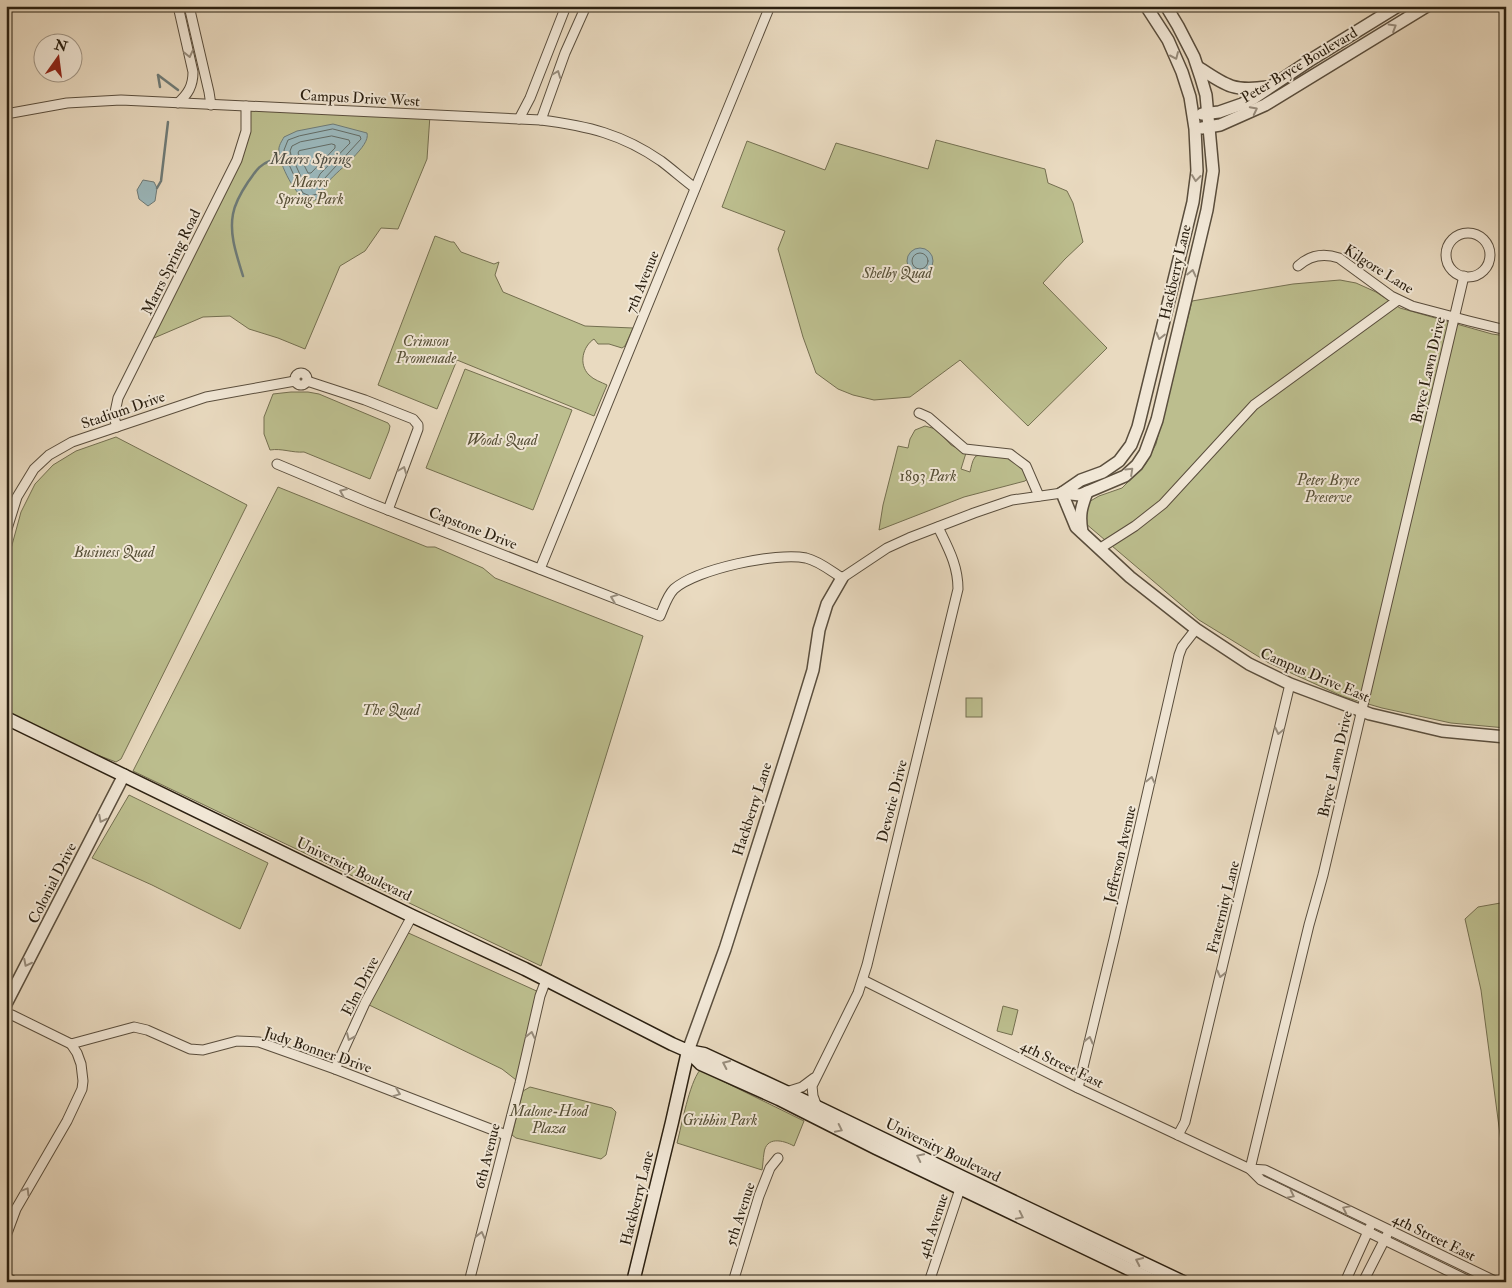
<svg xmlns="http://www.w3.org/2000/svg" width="1512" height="1288" viewBox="0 0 1512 1288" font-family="'IM FELL Double Pica',serif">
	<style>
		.green { fill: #bcbe8e; stroke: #746f50 }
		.water { fill: #9bb8bc; stroke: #6e7b78 }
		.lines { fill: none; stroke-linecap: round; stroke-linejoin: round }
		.shore { stroke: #636c66; stroke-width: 1 }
		.stream { stroke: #6e7b78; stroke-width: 2.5 }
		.minor-casing { stroke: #5a4e3d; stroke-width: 11 }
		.tertiary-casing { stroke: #5a4e3d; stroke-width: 14 }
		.secondary-casing { stroke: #2b2011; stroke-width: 15 }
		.minor { stroke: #f1e7d6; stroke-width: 9 }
		.tertiary { stroke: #f1e7d6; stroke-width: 11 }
		.secondary { stroke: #f1e7d6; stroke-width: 12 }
		.oneway { stroke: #988d7d }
		.labels { text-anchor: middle; stroke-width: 4; stroke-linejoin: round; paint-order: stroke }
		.street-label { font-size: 15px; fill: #2b2011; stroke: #f1e7d6 }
		.park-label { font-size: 15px; font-style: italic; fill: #564f36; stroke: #f1e7d6 }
		.water-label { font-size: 16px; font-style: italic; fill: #4d4e44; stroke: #f1e7d6 }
	</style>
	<rect width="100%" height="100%" fill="#e9dac0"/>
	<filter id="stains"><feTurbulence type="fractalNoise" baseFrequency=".004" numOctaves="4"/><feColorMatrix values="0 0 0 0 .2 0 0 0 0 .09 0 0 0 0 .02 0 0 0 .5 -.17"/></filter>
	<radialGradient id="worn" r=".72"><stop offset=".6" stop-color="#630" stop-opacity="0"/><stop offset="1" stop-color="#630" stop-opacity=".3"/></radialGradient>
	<!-- green -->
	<g class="green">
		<polygon points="246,106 430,115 427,159 398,229 381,228 365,251 340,266 305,349 278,338 249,329 230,316 203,317 147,341 237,160"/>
		<polygon points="936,140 1045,169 1048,183 1067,191 1073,203 1083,242 1065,259 1043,283 1107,348 1028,426 960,360 910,397 874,400 853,395 838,389 816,373 803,337 778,249 785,231 722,207 747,141 825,170 836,143 928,169"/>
		<path d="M435,236L451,242H454L461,252L494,264L499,262L495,275L503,292L585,326L633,328L625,346L622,348L609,344H598L594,339C583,346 578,364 589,375C594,380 601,382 607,385L594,416L457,360L437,409L378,385Z"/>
		<polygon points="1340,280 1356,283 1376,292 1400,308 1492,334 1506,336 1506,728 1451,723 1382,708 1344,697 1269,663 1199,620 1085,523 1087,503 1099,496 1122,488 1145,465 1156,444 1192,301 1293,284"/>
		<polygon points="465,369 572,410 533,510 426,468"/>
		<path d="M291,392H308L319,394L388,423L390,426L389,431L370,479L304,452C292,453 282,448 270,450L264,434V417L273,394Z"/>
		<path d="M925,426L936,429L951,445L966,453L961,469L970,472C971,468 972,461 975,457C978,454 983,456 986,456C1007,457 1019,458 1027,479L1025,481L964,497L879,530L883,505L898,446L908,448L910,439L915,430Z"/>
		<polygon points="116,437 247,505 121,759 116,762 79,748 6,711 6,567 21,512 35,484 53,465 76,451"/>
		<polygon points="278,487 427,547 435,547 483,568 495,578 643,636 541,966 133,771"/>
		<rect x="966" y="698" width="16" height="19"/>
		<polygon points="129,795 268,863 240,929 152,885 92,858"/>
		<polygon points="1506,902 1506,1180 1481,990 1465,919 1478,907"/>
		<polygon points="404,931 541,993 520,1083 502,1069 365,1003"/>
		<polygon points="1003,1006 1018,1010 1012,1035 997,1031"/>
		<path d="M700,1070L804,1121L794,1146C783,1140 766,1136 764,1153C763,1159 763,1165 762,1170L677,1143C682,1124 689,1084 700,1070Z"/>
		<polygon points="530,1087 612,1108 616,1112 606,1155 601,1159 516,1138 512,1135 523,1091"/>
	</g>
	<!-- water -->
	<g class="water">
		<path d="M333,124L367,133C371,146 338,170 329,181C325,186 323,193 321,198C317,199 313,201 309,201C296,198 279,164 279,151C278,146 282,141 284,137L297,131Z"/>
		<polygon points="143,180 154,182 157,188 155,201 148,206 139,199 137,190"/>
		<circle cx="920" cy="261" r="13"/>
	</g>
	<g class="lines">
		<!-- shore -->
		<g class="shore">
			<polygon points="333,129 360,136 361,139 324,179 317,194 310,196 303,193 298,184 285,156 284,150 288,140 299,136"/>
			<polygon points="332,136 349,140 350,143 320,174 313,188 308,188 303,181 291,155 290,151 292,146 300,142"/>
			<polygon points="332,144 335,145 335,148 311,173 308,173 298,153 299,151"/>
			<circle cx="920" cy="261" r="8"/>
		</g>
		<!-- stream -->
		<g class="stream">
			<polyline points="158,75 178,90"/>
			<polyline points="158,75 160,87"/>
			<polyline points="275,160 280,158"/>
			<polyline points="157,188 161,181 168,122"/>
			<path d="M243,276C237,256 229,235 233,214C235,203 242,191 248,182C255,173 258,165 270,161"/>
		</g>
		<defs>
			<g id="minor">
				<polyline points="189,6 209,92 211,105"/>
				<path d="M178,103C188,94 193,86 193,72L178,6"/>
				<path d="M6,114L67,103L121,100L541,120C588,126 622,134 661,161C673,170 684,180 695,188"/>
				<polyline points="519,119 530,98 566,6"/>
				<polyline points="541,120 565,53 586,6"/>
				<circle cx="1468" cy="255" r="22"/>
				<path d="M1298,266C1310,255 1324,253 1339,258L1391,296L1412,306L1469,321L1506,330"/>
				<circle cx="301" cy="379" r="6"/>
				<polyline points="307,381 365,400 413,419 418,425 418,429 388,510"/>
				<polyline points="919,413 928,417 965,449 1010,454 1026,466 1039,496"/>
				<polyline points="117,427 114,417 118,398 237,160 246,131 246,106"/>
				<path d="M277,464L370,503L660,616C664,607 667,596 674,589C697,569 776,552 806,558C819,561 831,571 842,578L887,548L909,538L974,513L1012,500L1062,493"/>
				<polyline points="6,532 17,497 34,469 49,455 72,442 206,397 295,381"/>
				<polyline points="1099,549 1135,526 1163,504 1254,405 1398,300"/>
				<polyline points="540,569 715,140 770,6"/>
				<polyline points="863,980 1078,1088 1250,1169 1261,1180 1471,1282"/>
				<polyline points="6,1014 12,1015 71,1044 134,1027 147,1030 190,1049 203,1050 237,1041 259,1042 335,1069 506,1135"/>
				<polyline points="335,1069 365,1003 412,916"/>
				<polyline points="1078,1088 1114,939 1179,655 1182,647 1196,629"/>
				<polyline points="786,1092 802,1087 814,1078"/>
				<path d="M817,1107L813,1096L812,1086L858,993L867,965L958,589C958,565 948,548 938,527"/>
				<polyline points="1178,1135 1185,1122 1290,684"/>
				<polyline points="1250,1169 1309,925 1323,875 1464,276"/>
				<polyline points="1250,1169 1265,1170 1497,1282"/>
				<polyline points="6,1236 16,1209 67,1121 82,1089 83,1081 81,1064 77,1053 71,1044"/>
				<polyline points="469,1282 520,1083 540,996 546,980"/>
				<polyline points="733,1282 759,1196 770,1168 778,1158"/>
				<polyline points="929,1282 962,1183"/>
				<polyline points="1345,1282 1370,1227"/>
				<polyline points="1363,1282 1387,1235"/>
			</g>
			<g id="tertiary">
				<path d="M1198,67C1225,85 1233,92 1267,87"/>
				<polyline points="1202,114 1219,112 1242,104 1254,98 1312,59 1398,6"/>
				<polyline points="1202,128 1220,125 1265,105 1427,6"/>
				<polyline points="1062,493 1080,495 1125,476 1137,465 1145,453 1157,420 1207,210 1213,171 1206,95 1201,78 1194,57 1178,26 1166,6"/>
				<polyline points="1062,493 1081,480 1103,472 1119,461 1131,445 1138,427 1193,202 1197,171 1195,129 1190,97 1182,72 1168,40 1146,6"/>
				<polyline points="1062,493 1076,527 1130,577 1196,629 1249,664 1290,684 1370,714 1442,731 1506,737"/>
				<path d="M1082,532C1079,515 1081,508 1087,492"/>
				<polyline points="6,1004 124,775"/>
				<polyline points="688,1051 725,949 798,719 813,670 819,630 827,604 842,578"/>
			</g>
			<g id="secondary">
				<polyline points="6,718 412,916 525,969 672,1044 688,1051 704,1054 786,1092 964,1178 1183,1282"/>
				<polyline points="688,1051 701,1064 779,1099 876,1148 1156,1282"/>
				<polyline points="6,1280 11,1282"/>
				<polyline points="633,1282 672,1122 688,1051"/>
			</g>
		</defs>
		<!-- minor casing -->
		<use href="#minor" class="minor-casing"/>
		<!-- tertiary casing -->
		<use href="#tertiary" class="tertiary-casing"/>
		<!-- secondary casing -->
		<use href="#secondary" class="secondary-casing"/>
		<!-- minor -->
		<use href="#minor" class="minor"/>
		<!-- tertiary -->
		<use href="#tertiary" class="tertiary"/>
		<!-- secondary -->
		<use href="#secondary" class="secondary"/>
	</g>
	<!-- one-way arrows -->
	<defs><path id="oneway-chevron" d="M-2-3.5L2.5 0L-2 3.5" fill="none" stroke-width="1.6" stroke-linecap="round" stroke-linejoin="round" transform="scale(1.25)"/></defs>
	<g class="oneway">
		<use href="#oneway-chevron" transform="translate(1393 27) rotate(-31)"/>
		<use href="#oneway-chevron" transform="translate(189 54) rotate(77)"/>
		<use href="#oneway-chevron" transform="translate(1175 56) rotate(66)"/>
		<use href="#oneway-chevron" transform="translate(557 74) rotate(-69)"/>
		<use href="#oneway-chevron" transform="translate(1254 110) rotate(-27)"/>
		<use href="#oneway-chevron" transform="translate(1196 178) rotate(97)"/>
		<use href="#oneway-chevron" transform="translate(1192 273) rotate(-77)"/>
		<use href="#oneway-chevron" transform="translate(1160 336) rotate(104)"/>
		<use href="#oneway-chevron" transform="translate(403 470) rotate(-69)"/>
		<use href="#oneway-chevron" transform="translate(1130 471) rotate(-43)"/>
		<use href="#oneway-chevron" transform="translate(343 492) rotate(-157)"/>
		<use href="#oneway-chevron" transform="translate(614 598) rotate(-159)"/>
		<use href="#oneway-chevron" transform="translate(1279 731) rotate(103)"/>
		<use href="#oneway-chevron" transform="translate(1151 780) rotate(-77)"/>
		<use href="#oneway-chevron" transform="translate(102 819) rotate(117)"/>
		<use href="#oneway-chevron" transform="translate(27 963) rotate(117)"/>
		<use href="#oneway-chevron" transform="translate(1221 974) rotate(104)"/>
		<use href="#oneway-chevron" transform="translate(531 1035) rotate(-77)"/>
		<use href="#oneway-chevron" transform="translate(350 1037) rotate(114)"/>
		<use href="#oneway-chevron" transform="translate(1089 1040) rotate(-76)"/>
		<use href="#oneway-chevron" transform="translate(726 1064) rotate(-155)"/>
		<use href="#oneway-chevron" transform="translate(397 1093) rotate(21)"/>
		<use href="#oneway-chevron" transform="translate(839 1129) rotate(26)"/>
		<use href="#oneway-chevron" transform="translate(920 1157) rotate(-154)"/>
		<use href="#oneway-chevron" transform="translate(26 1191) rotate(-59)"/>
		<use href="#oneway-chevron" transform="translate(1291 1195) rotate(26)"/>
		<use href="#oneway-chevron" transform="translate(1346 1209) rotate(-154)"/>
		<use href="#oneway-chevron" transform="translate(1020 1216) rotate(26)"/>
		<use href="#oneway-chevron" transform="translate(481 1235) rotate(-76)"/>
		<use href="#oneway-chevron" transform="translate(1139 1261) rotate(-155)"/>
	</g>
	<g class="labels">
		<!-- street labels -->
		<g class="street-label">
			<text transform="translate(1299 65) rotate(-31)" y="5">Peter Bryce Boulevard</text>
			<text transform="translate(360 98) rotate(3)" y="5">Campus Drive West</text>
			<text transform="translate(171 262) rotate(-64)" y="5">Marrs Spring Road</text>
			<text transform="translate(1379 269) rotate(32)" y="5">Kilgore Lane</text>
			<text transform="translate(1175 272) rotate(-77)" y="5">Hackberry Lane</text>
			<text transform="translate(642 282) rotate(-68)" y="5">7th Avenue</text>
			<text transform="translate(1428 370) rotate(-77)" y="5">Bryce Lawn Drive</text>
			<text transform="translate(123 410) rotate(-19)" y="5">Stadium Drive</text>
			<text transform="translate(473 528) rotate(21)" y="5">Capstone Drive</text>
			<text transform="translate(1315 675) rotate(23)" y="5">Campus Drive East</text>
			<text transform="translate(1335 764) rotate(-77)" y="5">Bryce Lawn Drive</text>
			<text transform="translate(892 801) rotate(-76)" y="5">Devotie Drive</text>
			<text transform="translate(752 809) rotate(-72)" y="5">Hackberry Lane</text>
			<text transform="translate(1120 854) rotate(-77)" y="5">Jefferson Avenue</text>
			<text transform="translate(354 869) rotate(26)" y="5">University Boulevard</text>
			<text transform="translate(52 883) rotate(-63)" y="5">Colonial Drive</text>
			<text transform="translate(1223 907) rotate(-76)" y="5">Fraternity Lane</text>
			<text transform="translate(360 986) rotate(-63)" y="5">Elm Drive</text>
			<text transform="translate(318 1050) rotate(19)" y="5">Judy Bonner Drive</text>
			<text transform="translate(1062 1064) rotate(26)" y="5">4th Street East</text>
			<text transform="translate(943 1150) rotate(26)" y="5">University Boulevard</text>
			<text transform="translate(487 1156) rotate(-76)" y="5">6th Avenue</text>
			<text transform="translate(637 1198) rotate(-76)" y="5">Hackberry Lane</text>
			<text transform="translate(740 1214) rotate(-72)" y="5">5th Avenue</text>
			<text transform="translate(933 1226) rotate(-72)" y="5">4th Avenue</text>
			<text transform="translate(1434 1237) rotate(26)" y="5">4th Street East</text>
		</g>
		<!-- park labels -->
		<g class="park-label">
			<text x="310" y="187">Marrs<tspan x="310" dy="17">Spring Park</tspan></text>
			<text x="897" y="278">Shelby Quad</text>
			<text x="426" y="346">Crimson<tspan x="426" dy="17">Promenade</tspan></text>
			<text x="502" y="445">Woods Quad</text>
			<text x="928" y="481">1893 Park</text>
			<text x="1328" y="485">Peter Bryce<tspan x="1328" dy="17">Preserve</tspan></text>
			<text x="114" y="557">Business Quad</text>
			<text x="391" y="715">The Quad</text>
			<text x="549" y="1116">Malone-Hood<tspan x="549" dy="17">Plaza</tspan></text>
			<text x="720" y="1125">Gribbin Park</text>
		</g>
		<!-- water labels -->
		<g class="water-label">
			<text x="311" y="164">Marrs Spring</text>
		</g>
	</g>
	<!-- margin -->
	<rect width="1512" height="1288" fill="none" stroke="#e9dac0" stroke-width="25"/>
	<rect x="8" y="8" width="1497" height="1273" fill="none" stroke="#2b2011" stroke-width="2.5"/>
	<rect x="12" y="12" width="1487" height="1263" fill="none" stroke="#2b2011"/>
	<!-- north arrow -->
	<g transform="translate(58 58) rotate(14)"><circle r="24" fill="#f1e7d6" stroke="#a29787"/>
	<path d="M0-4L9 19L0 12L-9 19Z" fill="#8f2418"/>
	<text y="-8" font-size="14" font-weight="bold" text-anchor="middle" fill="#2b2011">N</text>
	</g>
	<rect width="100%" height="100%" filter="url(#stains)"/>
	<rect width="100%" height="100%" fill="url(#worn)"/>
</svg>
